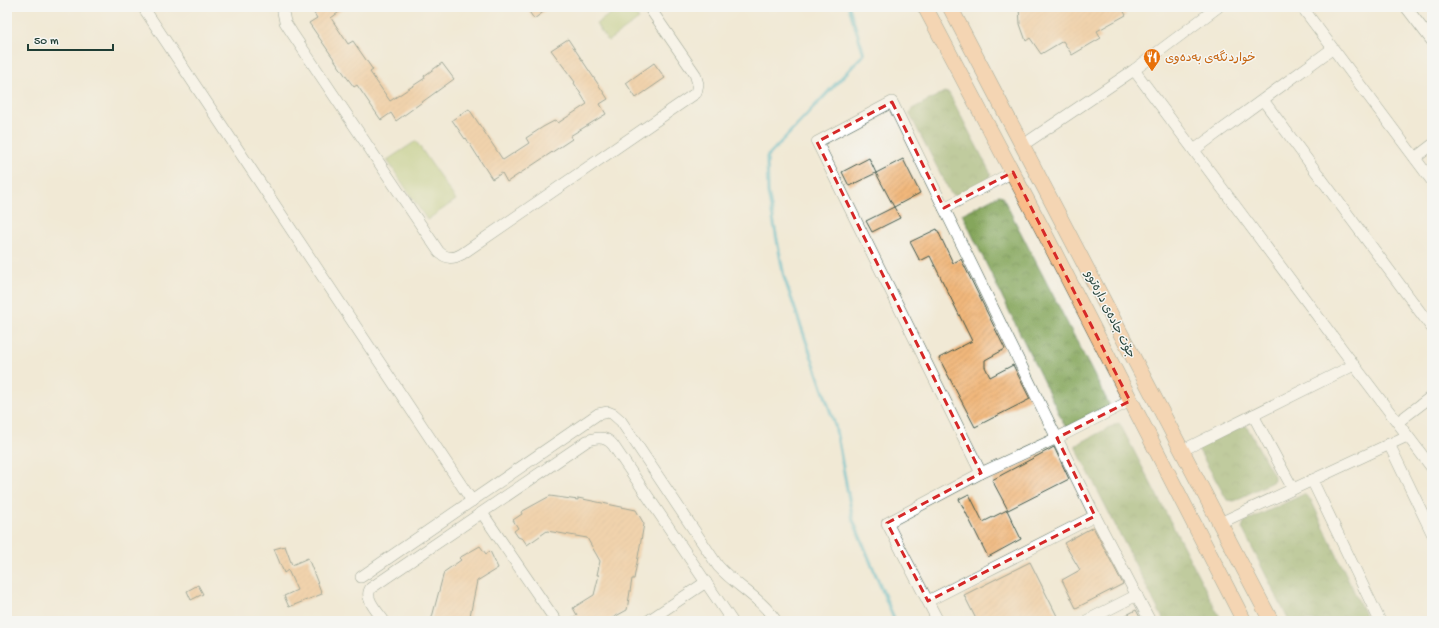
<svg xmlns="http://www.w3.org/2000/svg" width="1439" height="628" viewBox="0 0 1439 628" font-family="'Gochi Hand','Playpen Sans Arabic',sans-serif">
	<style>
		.forest { fill: url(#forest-crowns); stroke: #527248 }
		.pitch { fill: #a7c066; stroke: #637e4d }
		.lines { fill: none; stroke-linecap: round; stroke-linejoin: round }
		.stream { stroke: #46b1c4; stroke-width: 3.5 }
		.building { fill: url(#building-hatch) }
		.minor-casing { stroke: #3e574c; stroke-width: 12 }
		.major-casing { stroke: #3e574c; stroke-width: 16 }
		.minor { stroke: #fff; stroke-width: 11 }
		.major { stroke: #f9bc89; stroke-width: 15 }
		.marked { fill: none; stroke: #d62828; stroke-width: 3; stroke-dasharray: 8 5; stroke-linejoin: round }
		.labels { text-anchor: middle; stroke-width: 3; stroke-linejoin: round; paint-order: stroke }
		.food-label { font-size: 12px; fill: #c56008; stroke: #f6f6f2; text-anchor: start }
		.street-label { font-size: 12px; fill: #1f3d34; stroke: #f6f6f2 }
	</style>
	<defs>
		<pattern id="forest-crowns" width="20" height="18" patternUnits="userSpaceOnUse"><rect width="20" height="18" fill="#85a65b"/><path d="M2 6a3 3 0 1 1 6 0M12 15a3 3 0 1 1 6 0" fill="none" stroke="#6c884c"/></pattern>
		<pattern id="building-hatch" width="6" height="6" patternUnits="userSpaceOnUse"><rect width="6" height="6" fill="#f1b77b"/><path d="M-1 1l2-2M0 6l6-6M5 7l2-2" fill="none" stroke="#ce9e6b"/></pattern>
	</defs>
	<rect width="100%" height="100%" fill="#f6f6f2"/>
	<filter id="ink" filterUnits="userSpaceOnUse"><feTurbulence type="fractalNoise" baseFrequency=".025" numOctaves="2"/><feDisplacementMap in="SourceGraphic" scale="8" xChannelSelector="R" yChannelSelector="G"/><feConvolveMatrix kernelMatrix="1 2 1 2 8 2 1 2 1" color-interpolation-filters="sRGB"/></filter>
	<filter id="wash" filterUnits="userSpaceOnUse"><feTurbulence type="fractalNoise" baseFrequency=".012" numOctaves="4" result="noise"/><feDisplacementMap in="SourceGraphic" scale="16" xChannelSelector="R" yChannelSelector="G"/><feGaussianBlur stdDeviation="0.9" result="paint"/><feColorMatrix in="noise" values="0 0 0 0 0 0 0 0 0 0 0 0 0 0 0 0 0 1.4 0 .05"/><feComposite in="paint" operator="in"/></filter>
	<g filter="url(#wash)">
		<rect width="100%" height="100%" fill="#f1e9d5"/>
		<!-- forest -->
		<g class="forest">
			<polygon points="944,92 949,93 991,174 989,178 955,196 951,194 909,113 912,109"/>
			<polygon points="999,195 1002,196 1110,406 1069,427 1065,426 962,214"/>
			<polygon points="1118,423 1120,424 1222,621 1164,621 1076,448 1076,445"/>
			<polygon points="1246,425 1274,476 1274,481 1234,501 1227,500 1197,447"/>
			<polygon points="1304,494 1311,500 1368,621 1289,621 1242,528 1244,522"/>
		</g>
		<!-- pitch -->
		<g class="pitch">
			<polygon points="620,7 631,7 639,19 608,41 596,24"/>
			<polygon points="416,141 456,200 427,220 387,160"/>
		</g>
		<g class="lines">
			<!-- stream -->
			<polyline class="stream" points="849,7 864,54 767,157 768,192 784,277 835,425 853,520 895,621"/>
		</g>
		<g id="blocks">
			<!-- building -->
			<g class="building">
				<polygon points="310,7 346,7 331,18 348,44 353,41 373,70 370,72 390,101 425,78 424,76 442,63 454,79 396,121 391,113 381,120 357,85 354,87 345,75 309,23 317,18"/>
				<polygon points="526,7 550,7 534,19"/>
				<polygon points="1019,7 1121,7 1126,15 1097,31 1101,38 1072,55 1063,41 1041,54 1030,38 1026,41 1020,24"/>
				<polygon points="568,39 608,99 600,104 606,114 570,136 572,139 507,182 502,173 492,179 466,138 465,139 452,120 469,109 503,160 529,143 526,138 543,127 556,120 558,123 587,104 574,83 575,82 551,50"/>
				<polygon points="654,63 665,78 636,98 626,83"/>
				<polygon points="869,158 876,173 849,186 842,172"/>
				<polygon points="903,159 920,193 894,207 876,173"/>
				<polygon points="894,207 900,218 872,232 866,221"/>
				<polygon points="937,229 953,263 961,259 1005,349 985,360 985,367 990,377 1013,365 1030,399 975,427 939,358 972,341 930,256 920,261 910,242"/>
				<polygon points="1054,447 1069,479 1008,510 992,480"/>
				<polygon points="969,494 983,522 1007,510 1021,539 988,557 959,499"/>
				<polygon points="550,496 578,500 578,498 636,510 644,524 634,579 632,579 627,610 607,621 565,621 577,615 573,608 594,595 599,575 597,575 600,561 587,538 547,531 527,545 523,539 518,537 514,531 518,528 513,520 522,514 521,512"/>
				<polygon points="1093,527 1123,584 1076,608 1062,580 1080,570 1064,543"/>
				<polygon points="285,546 292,565 308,558 322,594 289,607 284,596 297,590 288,570 284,573 274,549"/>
				<polygon points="480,546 486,554 490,551 498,568 477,581 469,621 431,621 444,572 461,560 459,558"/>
				<polygon points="1030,562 1057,616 1047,621 977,621 964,595"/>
				<polygon points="198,585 203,594 191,600 187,591"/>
				<polygon points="1136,610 1142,621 1115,621"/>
			</g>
		</g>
	</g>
	<g filter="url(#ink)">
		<use href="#blocks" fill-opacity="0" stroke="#3e574c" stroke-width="1"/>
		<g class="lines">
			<defs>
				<g id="minor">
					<polyline points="143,7 472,501"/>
					<path d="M282,7L285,22L292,33L439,252C447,259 453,259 462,254L696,93L698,84L695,74L649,7"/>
					<polyline points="1302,7 1432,181"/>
					<polyline points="1406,7 1432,41"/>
					<polyline points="1134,70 1354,365 1432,468"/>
					<polyline points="1263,100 1432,328"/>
					<polyline points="1023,145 1134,70 1218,7"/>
					<polyline points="1194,150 1332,49"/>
					<polyline points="1415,158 1432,145"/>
					<polyline points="944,208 1013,172"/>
					<polyline points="1253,415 1293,489"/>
					<polyline points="1398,422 1432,396"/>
					<polyline points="1389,444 1432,533"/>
					<polyline points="1181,451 1354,365"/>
					<polyline points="981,473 817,142 892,102 1095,516 1150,621"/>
					<polyline points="1312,480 1380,621"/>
					<polyline points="482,513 556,621"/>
					<polyline points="1220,523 1407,436"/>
					<path d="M361,577L598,414L608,412L613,414L621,421L718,566C736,586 761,598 776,621"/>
					<polyline points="928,601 1095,516"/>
					<path d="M384,621C378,612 363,598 371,588L587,441C596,437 606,436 613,445L732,621"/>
					<polyline points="648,621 706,582"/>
					<polyline points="938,621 887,523 981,473 1057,438 1130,401"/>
					<polyline points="1086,621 1137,595"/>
				</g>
				<g id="major">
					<polyline points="925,7 1045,234 1244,621"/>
					<path d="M950,7C1058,211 1163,417 1271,621"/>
				</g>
			</defs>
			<!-- minor casing -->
			<use href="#minor" class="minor-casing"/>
			<!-- major casing -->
			<use href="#major" class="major-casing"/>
			<!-- minor -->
			<use href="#minor" class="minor"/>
			<!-- major -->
			<use href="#major" class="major"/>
		</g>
	</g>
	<!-- marked area -->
	<path d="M0 0H1439V628H0ZM892,102L944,208L1013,172L1130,401L1057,438L1095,516L928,601L887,523L981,473L817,142Z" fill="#f1e9d5" fill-opacity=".55" fill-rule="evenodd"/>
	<path class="marked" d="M892,102L944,208L1013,172L1130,401L1057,438L1095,516L928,601L887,523L981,473L817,142Z"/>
	<!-- icons -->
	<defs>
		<symbol id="restaurant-pin" viewBox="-11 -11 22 30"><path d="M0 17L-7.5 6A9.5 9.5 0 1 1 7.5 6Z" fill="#e8710a" stroke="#f6f6f2"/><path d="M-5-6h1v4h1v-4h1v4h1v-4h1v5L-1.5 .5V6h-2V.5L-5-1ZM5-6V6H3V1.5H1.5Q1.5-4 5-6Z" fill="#fff"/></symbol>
	</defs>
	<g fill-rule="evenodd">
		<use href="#restaurant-pin" x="1142" y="47" width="20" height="27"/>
	</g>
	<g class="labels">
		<!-- food labels -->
		<g class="food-label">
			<text x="1165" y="61">خواردنگەی بەدەوی</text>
		</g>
		<!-- street labels -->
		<g class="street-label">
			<text transform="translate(1111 314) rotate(63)" y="4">جۆت جادەی دارەتوو</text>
		</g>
	</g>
	<!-- margin -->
	<rect width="1439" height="628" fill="none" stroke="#f6f6f2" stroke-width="24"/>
	<!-- scale -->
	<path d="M28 44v6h85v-6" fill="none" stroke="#1f3d34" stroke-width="2"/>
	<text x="34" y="44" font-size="12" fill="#1f3d34" stroke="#f6f6f2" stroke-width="3" paint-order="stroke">50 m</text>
</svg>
